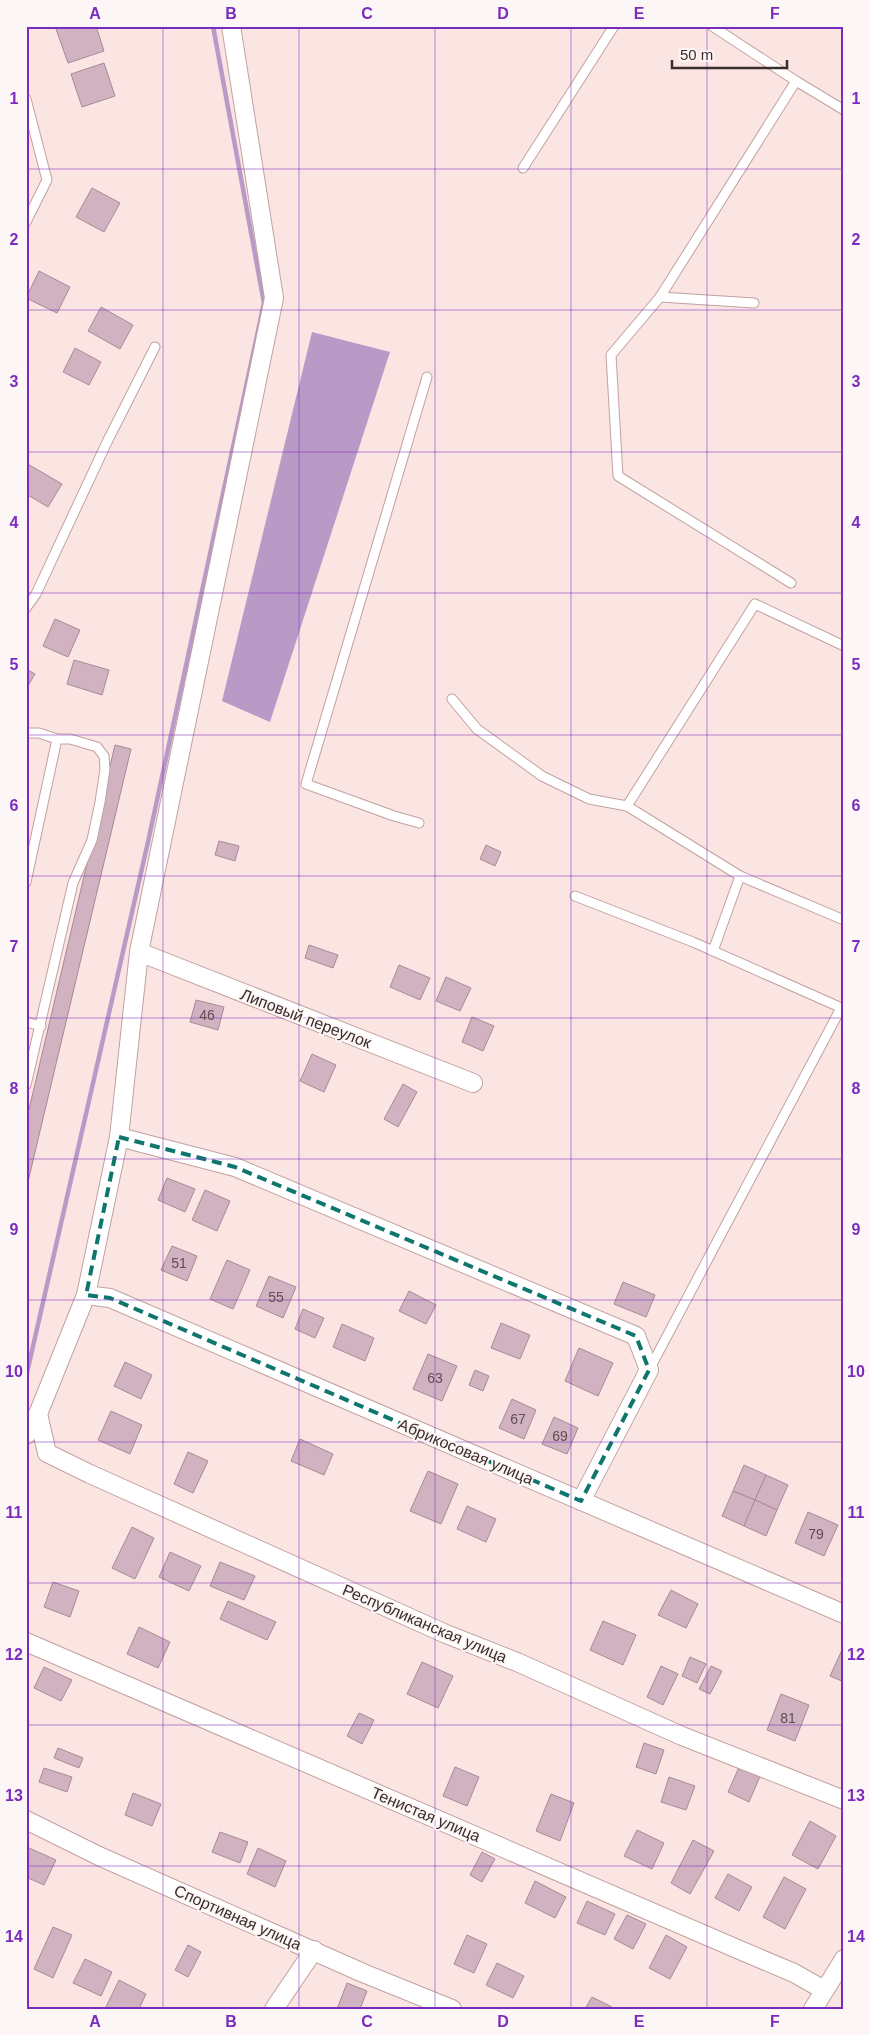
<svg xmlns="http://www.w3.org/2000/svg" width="870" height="2035" viewBox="0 0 870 2035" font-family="Helvetica,sans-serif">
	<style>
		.water { fill: #b99ac6 }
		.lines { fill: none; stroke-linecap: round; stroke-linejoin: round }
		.stream { stroke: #b99ac6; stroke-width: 4.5 }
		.building { fill: #d1b2c0; stroke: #a88a97 }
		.lane-casing { stroke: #c2a19f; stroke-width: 11 }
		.street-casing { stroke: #c2a19f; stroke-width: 20 }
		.lane { stroke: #fff; stroke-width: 9 }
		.street { stroke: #fff; stroke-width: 18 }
		.marked { fill: none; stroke: #0f766e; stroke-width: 4; stroke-dasharray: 10 6; stroke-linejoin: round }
		.grid { fill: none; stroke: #7b2cbf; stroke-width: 1; stroke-opacity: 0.55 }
		.labels { text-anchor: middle; stroke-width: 4; stroke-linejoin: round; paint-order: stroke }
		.number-label { font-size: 14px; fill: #604e51 }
		.street-label { font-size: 16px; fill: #3b2d2c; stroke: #fdf6f6 }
		.neatline { fill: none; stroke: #7b2cbf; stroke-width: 2 }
		.grid-label { font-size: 16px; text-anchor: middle; font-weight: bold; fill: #7b2cbf }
	</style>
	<rect width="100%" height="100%" fill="#fbe5e3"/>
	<!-- water -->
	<polygon class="water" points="312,332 390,352 270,722 222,701"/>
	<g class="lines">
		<!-- stream -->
		<polyline class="stream" points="26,1377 148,842 264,303 213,26"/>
	</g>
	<!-- building -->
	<g class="building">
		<polygon points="63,26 96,26 104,51 68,63 56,29"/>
		<polygon points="104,63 115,96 82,107 71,74"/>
		<polygon points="92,188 120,203 104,232 76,217"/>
		<polygon points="39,271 70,287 57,313 26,298"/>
		<polygon points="101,307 133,325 120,349 88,331"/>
		<polygon points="75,348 101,362 89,385 63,372"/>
		<polygon points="26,463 62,484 48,507 26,494"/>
		<polygon points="55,619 80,630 68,657 43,646"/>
		<polygon points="74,660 109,670 102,695 67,684"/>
		<polygon points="26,669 35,674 26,689"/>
		<polygon points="115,745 131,749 26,1190 26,1122"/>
		<polygon points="219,841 239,846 235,861 215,855"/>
		<polygon points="486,845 501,852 495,866 480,859"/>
		<polygon points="309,945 338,955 333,968 305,958"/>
		<polygon points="399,965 430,978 420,1000 390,987"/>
		<polygon points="446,977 471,988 460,1011 436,1001"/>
		<polygon points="196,1000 224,1007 218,1030 190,1022"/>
		<polygon points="472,1017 494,1026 483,1051 462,1042"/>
		<polygon points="312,1054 336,1065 324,1092 300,1081"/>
		<polygon points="403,1084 417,1092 398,1127 384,1119"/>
		<polygon points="167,1178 195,1189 185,1212 158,1200"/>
		<polygon points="205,1190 230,1201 217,1231 192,1220"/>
		<polygon points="172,1246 197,1256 187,1281 161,1270"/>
		<polygon points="227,1260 250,1270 233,1309 210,1299"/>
		<polygon points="269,1276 296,1287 283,1318 256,1306"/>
		<polygon points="623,1282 655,1295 646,1317 614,1304"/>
		<polygon points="409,1291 436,1305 426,1324 399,1311"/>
		<polygon points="303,1309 324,1318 315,1338 295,1329"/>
		<polygon points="501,1323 530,1335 520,1359 491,1348"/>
		<polygon points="342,1324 374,1338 365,1361 333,1347"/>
		<polygon points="579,1348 613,1363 598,1396 565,1381"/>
		<polygon points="428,1354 457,1366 442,1401 413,1389"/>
		<polygon points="125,1362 152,1375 141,1399 114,1386"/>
		<polygon points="475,1370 489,1376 483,1391 469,1385"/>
		<polygon points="512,1399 536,1410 524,1439 499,1428"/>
		<polygon points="111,1411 142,1425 130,1454 98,1440"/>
		<polygon points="554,1417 578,1428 567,1454 542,1444"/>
		<polygon points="300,1439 333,1454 324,1475 291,1461"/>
		<polygon points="188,1452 208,1461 193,1493 174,1484"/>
		<polygon points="744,1465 766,1475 755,1500 733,1491"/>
		<polygon points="428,1471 458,1484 441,1524 410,1511"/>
		<polygon points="766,1475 788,1485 777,1510 755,1500"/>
		<polygon points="733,1491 755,1500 744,1526 722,1516"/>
		<polygon points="755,1500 777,1510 766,1536 744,1526"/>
		<polygon points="467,1506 496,1519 486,1542 457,1529"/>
		<polygon points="808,1512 838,1525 824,1556 795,1543"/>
		<polygon points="132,1527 154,1538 135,1579 112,1568"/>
		<polygon points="170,1552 201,1566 189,1591 159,1577"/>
		<polygon points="220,1562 255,1576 244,1600 210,1586"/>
		<polygon points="53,1582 79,1591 70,1617 44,1607"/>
		<polygon points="671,1590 698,1604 686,1628 658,1615"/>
		<polygon points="228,1601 276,1622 267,1640 220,1619"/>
		<polygon points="603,1621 636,1635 623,1665 590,1650"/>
		<polygon points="139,1627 170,1642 158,1668 127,1654"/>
		<polygon points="842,1650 844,1651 844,1682 830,1676"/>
		<polygon points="690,1657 706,1664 697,1683 682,1676"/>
		<polygon points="422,1662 453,1676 438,1708 407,1694"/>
		<polygon points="661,1666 678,1674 663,1705 647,1697"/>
		<polygon points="711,1666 722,1671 710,1694 699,1689"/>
		<polygon points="44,1667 72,1680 61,1701 34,1688"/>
		<polygon points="781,1694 809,1705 795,1741 767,1730"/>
		<polygon points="359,1713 374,1720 362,1744 347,1736"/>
		<polygon points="644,1743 664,1750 656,1774 636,1767"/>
		<polygon points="58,1748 83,1758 79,1768 54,1758"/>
		<polygon points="740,1765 761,1774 749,1802 728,1792"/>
		<polygon points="455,1767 479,1777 467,1806 443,1796"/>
		<polygon points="44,1768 72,1777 67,1792 39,1782"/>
		<polygon points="669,1777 695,1786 686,1810 661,1802"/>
		<polygon points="133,1793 161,1804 152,1826 125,1815"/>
		<polygon points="551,1794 574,1803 560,1841 536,1831"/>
		<polygon points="810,1821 836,1836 818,1869 792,1855"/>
		<polygon points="637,1830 664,1843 652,1869 624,1856"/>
		<polygon points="220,1832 248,1842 240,1863 212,1852"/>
		<polygon points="693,1840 714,1851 690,1894 671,1883"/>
		<polygon points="27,1847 56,1860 44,1885 26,1877"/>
		<polygon points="258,1848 286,1861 275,1887 247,1874"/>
		<polygon points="482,1852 495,1859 482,1882 470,1875"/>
		<polygon points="728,1874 752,1887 739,1911 715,1898"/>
		<polygon points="784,1877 806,1889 785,1929 763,1917"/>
		<polygon points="535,1881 566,1897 555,1918 525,1903"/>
		<polygon points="587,1901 615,1914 605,1935 577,1923"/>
		<polygon points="627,1915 646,1924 633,1949 614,1939"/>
		<polygon points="53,1927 72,1935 53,1978 34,1969"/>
		<polygon points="467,1935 487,1944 474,1973 454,1964"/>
		<polygon points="666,1935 687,1947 670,1979 649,1968"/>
		<polygon points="188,1945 201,1952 188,1977 175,1970"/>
		<polygon points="85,1959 112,1972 101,1996 73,1983"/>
		<polygon points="497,1963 524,1976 513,1998 486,1985"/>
		<polygon points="119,1980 146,1994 139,2009 105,2009"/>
		<polygon points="347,1983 367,1991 360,2009 337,2009"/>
		<polygon points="592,1997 612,2007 611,2009 585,2009"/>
	</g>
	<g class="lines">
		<defs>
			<g id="lane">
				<polyline points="712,26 796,81"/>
				<polyline points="26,99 47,180 26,222"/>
				<polyline points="523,168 614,26"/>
				<polyline points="660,297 796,81 844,110"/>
				<polyline points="754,303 660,297 611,355 618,476 791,583"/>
				<polyline points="26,608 36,594 107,442 155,347"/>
				<polyline points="452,699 477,729 542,776 589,799 627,806 755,604 844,646"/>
				<polyline points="26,733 39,733 57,739"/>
				<polyline points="627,806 740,876 844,920"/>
				<polyline points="419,823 394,816 306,784 427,377"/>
				<polyline points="26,882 57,739 70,739 97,747 104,756 105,769 100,802 92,840 73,883 26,1085"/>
				<polyline points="575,896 693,942 844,1009"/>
				<polyline points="713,951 740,876"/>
				<polyline points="26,1022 41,1026"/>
				<polyline points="649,1370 841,1008"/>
			</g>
			<g id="street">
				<polyline points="139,952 473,1083"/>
				<polyline points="119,1137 235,1167 636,1336 649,1370 581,1501"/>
				<polyline points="86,1295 110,1298 844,1614"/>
				<polyline points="38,1414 47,1453 90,1474 446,1634 517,1662 682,1736 844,1800"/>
				<polyline points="26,1435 38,1414 86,1295 119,1137 139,952 274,298 231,26"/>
				<polyline points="26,1642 735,1948 794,1973 824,1990"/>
				<polyline points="26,1820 101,1857 363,1973 452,2009"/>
				<polyline points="274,2009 314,1950"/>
				<polyline points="813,2009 844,1959"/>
			</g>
		</defs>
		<!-- lane casing -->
		<use href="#lane" class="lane-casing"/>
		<!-- street casing -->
		<use href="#street" class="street-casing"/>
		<!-- lane -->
		<use href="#lane" class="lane"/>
		<!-- street -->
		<use href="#street" class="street"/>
	</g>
	<!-- marked area -->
	<path class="marked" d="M119,1137L235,1167L636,1336L649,1370L581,1501L110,1298L86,1295Z"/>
	<!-- grid -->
	<path class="grid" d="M163,26V2009M299,26V2009M435,26V2009M571,26V2009M707,26V2009M26,169H844M26,310H844M26,452H844M26,593H844M26,735H844M26,876H844M26,1018H844M26,1159H844M26,1300H844M26,1442H844M26,1583H844M26,1725H844M26,1866H844"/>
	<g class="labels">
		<!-- number labels -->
		<g class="number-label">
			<text x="207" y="1020">46</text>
			<text x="179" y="1268">51</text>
			<text x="276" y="1302">55</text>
			<text x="435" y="1383">63</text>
			<text x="518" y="1424">67</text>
			<text x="560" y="1441">69</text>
			<text x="816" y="1539">79</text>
			<text x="788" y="1723">81</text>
		</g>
		<!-- street labels -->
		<g class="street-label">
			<text transform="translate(306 1018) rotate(21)" y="6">Липовый переулок</text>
			<text transform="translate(466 1451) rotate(23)" y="6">Абрикосовая улица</text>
			<text transform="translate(425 1623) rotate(23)" y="6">Республиканская улица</text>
			<text transform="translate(426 1814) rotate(23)" y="6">Тенистая улица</text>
			<text transform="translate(238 1917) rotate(24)" y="6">Спортивная улица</text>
		</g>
	</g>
	<!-- border -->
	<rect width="870" height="2035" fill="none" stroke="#fdf6f6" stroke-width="55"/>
	<!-- scale -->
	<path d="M672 60v8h115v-8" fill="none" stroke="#3b2d2c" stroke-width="2.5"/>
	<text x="680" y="60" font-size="15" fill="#3b2d2c" stroke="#fdf6f6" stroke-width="4" paint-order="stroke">50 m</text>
	<rect x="28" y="28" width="814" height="1980" class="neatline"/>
	<g class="grid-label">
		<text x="95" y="19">A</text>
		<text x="231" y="19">B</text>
		<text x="367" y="19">C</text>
		<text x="503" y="19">D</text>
		<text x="639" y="19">E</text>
		<text x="775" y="19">F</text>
		<text x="14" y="104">1</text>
		<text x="856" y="104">1</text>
		<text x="14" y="245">2</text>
		<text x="856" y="245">2</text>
		<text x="14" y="387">3</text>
		<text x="856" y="387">3</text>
		<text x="14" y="528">4</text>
		<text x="856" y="528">4</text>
		<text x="14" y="670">5</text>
		<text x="856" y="670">5</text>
		<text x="14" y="811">6</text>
		<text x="856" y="811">6</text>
		<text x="14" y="952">7</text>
		<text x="856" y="952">7</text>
		<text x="14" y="1094">8</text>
		<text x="856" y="1094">8</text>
		<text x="14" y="1235">9</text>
		<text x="856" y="1235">9</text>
		<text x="14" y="1377">10</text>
		<text x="856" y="1377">10</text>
		<text x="14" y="1518">11</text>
		<text x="856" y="1518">11</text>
		<text x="14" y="1660">12</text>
		<text x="856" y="1660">12</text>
		<text x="14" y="1801">13</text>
		<text x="856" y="1801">13</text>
		<text x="14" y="1942">14</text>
		<text x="856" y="1942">14</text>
		<text x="95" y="2027">A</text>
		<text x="231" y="2027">B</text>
		<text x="367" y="2027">C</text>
		<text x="503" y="2027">D</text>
		<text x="639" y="2027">E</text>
		<text x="775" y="2027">F</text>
	</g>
</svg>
